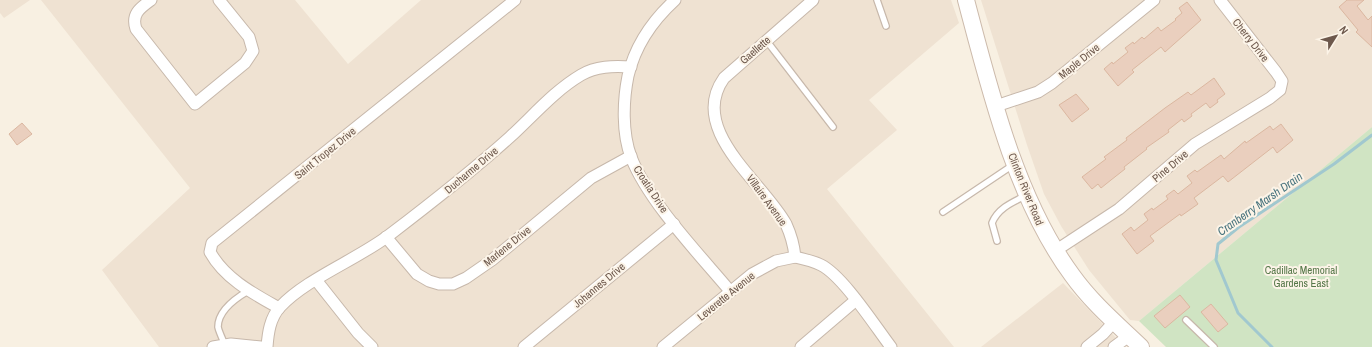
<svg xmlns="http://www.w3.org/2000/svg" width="1372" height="347" viewBox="0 0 1372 347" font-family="'Archivo Narrow',sans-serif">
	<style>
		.residential { fill: #efe2d2 }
		.green { fill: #d0e4c3 }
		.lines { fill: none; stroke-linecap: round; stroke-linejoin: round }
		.stream { stroke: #a1c8cf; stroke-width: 3 }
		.building { fill: #eacfbe; stroke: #dbb7a0 }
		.lane-casing { stroke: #c7b8ab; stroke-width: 8 }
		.street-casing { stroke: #c7b8ab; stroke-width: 13 }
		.secondary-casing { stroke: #ccbaab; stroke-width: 18 }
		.lane { stroke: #fff; stroke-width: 5.5 }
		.street { stroke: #fff; stroke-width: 11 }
		.secondary { stroke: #fff; stroke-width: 16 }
		.labels { text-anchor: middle; stroke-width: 4; stroke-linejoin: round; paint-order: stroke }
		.street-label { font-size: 11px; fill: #6d584c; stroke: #fcf4e8 }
		.park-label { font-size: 11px; fill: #567749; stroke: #fcf4e8 }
		.water-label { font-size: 12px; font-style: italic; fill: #49747e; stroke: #fcf4e8 }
	</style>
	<rect width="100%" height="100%" fill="#f8f0e2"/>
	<!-- residential -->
	<g class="residential">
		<polygon points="0,0 30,0 4,18 0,13"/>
		<polygon points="41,0 295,0 348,64 421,0 951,0 959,23 869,100 897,130 827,189 954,347 159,347 102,270 190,188"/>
		<polygon points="981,0 1372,0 1372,127 1139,321 1130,320 1089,270 1061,226 1044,194 1027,145"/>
		<polygon points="1063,283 1125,347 981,347"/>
	</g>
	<!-- green -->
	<polygon class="green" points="1372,127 1372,347 1166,347 1139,321"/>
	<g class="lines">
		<!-- stream -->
		<polyline class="stream" points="1272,347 1238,313 1216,260 1218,244 1239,227 1334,164 1372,135"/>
	</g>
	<!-- building -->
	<g class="building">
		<polygon points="1347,0 1364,0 1357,6 1368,20 1372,16 1372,47 1356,32 1358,30 1339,7"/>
		<polygon points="1187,2 1201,20 1165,52 1161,47 1132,70 1134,72 1118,86 1104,69 1112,62 1113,64 1128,52 1125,48 1133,42 1134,44 1142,37 1144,39 1158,27 1161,31 1176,20 1175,19 1182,13 1179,8"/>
		<polygon points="1214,78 1225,94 1217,100 1218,102 1210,108 1206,103 1191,114 1192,116 1184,122 1182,119 1168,130 1169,132 1146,148 1147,149 1124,167 1125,169 1111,180 1101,188 1098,184 1092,189 1082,177 1106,159 1104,157 1127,140 1126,138 1165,108 1188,92 1191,95"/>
		<polygon points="1076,94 1089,109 1072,122 1059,105"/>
		<polygon points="22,123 32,134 17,145 9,134"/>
		<polygon points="1281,124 1293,140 1277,153 1273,147 1228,182 1223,176 1194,198 1198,204 1181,216 1180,214 1150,236 1154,241 1137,254 1122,234 1131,227 1134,231 1148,220 1144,214 1152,208 1153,210 1168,199 1166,196 1174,190 1178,194 1192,183 1187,176 1195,170 1197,172 1221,155 1224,159 1245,141 1246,143 1270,126 1273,130"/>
		<polygon points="1180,295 1190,307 1165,328 1154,316"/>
		<polygon points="1211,304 1228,324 1218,332 1201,312"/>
	</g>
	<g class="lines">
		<defs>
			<g id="lane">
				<polyline points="877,0 886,26"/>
				<polyline points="766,40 833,127"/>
				<polyline points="943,212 1013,165"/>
				<path d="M997,241L992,223C998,208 1013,202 1027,195"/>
				<polyline points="1186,320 1214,347"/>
				<path d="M225,345C223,340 219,332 218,327C218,310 236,298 248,291"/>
			</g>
			<g id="street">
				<path d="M151,0C140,8 131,14 136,29L195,104L245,63L253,51L249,37L219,0"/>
				<path d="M675,0C652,21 635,46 628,76C623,101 622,133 631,157C648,201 699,254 730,291"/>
				<path d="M813,0L724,78C687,130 763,182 786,224C791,235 794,246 795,257C804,259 813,261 821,265C843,276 875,326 891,347"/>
				<polyline points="996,106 1038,92 1052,83 1154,0"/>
				<polyline points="386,237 417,274 429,281 439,284 453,284 466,278 492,260 591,178 631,156"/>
				<polyline points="1055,251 1119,209 1195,144 1270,98 1280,90 1282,81 1276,72 1220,0"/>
				<polyline points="316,280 358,333 372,347"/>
				<path d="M279,308C254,294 225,279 210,252L212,243L515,0"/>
				<polyline points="213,347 231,344 261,347"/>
				<path d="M267,347C268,333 270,318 280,307C306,279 356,260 388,236C430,204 471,172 510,137C533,116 554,91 581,75C596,66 613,66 631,67"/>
				<polyline points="524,347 674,224"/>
				<polyline points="663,347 752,274 776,261 795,257"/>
				<polyline points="801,347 856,300"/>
				<polyline points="1087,347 1103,334 1113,323"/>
				<polyline points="1114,347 1129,336"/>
			</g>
			<path id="secondary" d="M966,0C990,91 1016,199 1072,275C1092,303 1117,324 1141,347"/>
		</defs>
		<!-- lane casing -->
		<use href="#lane" class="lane-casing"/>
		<!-- street casing -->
		<use href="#street" class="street-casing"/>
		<!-- secondary casing -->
		<use href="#secondary" class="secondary-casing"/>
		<!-- lane -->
		<use href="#lane" class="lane"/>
		<!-- street -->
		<use href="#street" class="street"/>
		<!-- secondary -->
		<use href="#secondary" class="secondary"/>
	</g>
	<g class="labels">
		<!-- street labels -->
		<g class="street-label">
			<text transform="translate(1251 40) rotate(52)" y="4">Cherry Drive</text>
			<text transform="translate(755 50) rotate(-41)" y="4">Gaellette</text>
			<text transform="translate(1079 61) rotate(-39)" y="4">Maple Drive</text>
			<text transform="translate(325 153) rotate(-39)" y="4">Saint Tropez Drive</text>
			<text transform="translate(1170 166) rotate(-40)" y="4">Pine Drive</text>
			<text transform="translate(471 170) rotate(-40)" y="4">Ducharme Drive</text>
			<text transform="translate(651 189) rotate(57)" y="4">Croatia Drive</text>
			<text transform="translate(1026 189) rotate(68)" y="4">Clinton River Road</text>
			<text transform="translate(767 200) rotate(54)" y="4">Villaire Avenue</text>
			<text transform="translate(507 246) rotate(-39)" y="4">Marlene Drive</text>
			<text transform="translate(599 285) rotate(-40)" y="4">Johannes Drive</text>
			<text transform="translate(726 296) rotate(-39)" y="4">Leverette Avenue</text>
		</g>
		<!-- park labels -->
		<g class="park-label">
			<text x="1301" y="274">Cadillac Memorial<tspan x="1301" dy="13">Gardens East</tspan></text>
		</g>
		<!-- water labels -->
		<g class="water-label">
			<text transform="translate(1260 204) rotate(-35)" y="4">Cranberry Marsh Drain</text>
		</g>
	</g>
	<!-- north arrow -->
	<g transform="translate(1336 36) rotate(53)" stroke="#fcf4e8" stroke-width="3" paint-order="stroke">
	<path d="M0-3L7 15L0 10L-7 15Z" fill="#6d584c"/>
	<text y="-6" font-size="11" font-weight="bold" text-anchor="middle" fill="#6d584c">N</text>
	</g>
</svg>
